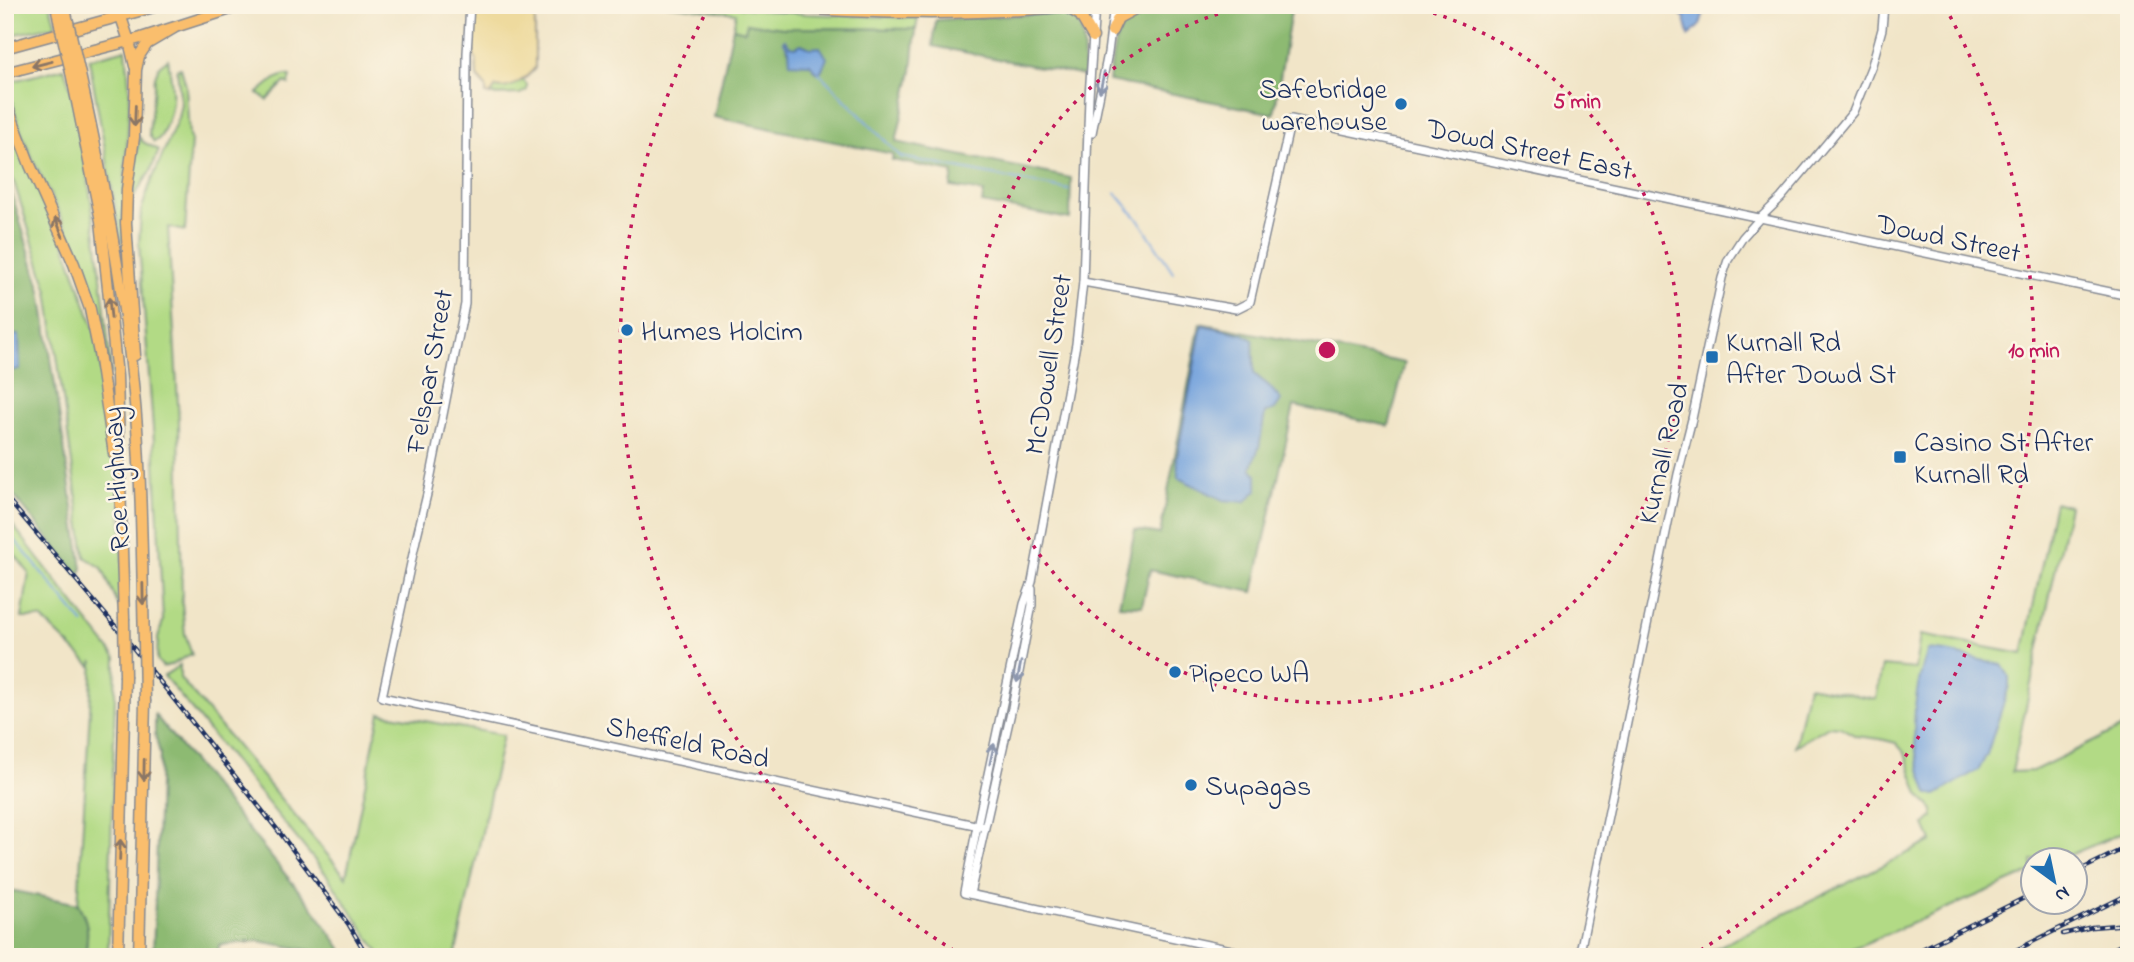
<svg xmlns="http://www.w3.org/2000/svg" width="2134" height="962" viewBox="0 0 2134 962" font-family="'Indie Flower',sans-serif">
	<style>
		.green { fill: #b2da85; stroke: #668472; stroke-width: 2 }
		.forest { fill: #8dba72; stroke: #547468; stroke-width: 2; fill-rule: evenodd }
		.sand { fill: #eeda9e; stroke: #84847e; stroke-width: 2 }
		.water { fill: #74a3dd; stroke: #48699e; stroke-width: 2 }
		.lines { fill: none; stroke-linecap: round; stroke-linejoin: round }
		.stream { stroke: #74a3dd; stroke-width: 2 }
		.minor-casing { stroke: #868a93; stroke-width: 10 }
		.highway-casing { stroke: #868a93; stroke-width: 13 }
		.minor { stroke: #fff; stroke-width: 7 }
		.highway { stroke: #fabe6d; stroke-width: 10 }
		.rail-casing { stroke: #1b2f5e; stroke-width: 4.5 }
		.rail { stroke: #fcf5e5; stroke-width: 2; stroke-dasharray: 5; stroke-linecap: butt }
		.highway-bridge-casing { stroke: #868a93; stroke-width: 13; stroke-linecap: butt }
		.highway-bridge { stroke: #fabe6d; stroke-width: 10 }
		.oneway { stroke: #8a7666 }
		.oneway2 { stroke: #8d97ae }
		.ring { fill: none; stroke: #c2185b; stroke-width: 3.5; stroke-dasharray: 3.5 7 }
		.poi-dot { fill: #1f6fb2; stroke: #fcf5e5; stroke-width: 2.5 }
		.labels { text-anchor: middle; stroke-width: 5; stroke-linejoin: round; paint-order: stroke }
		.poi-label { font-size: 28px; fill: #1b2f5e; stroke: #fcf5e5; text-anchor: start }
		.street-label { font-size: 28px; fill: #1b2f5e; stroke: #fcf5e5 }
		.centre { fill: #c2185b; stroke: #fcf5e5; stroke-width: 3.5 }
		.ring-label { font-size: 21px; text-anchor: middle; font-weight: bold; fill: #c2185b; stroke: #fcf5e5; stroke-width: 5; stroke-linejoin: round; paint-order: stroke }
	</style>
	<rect width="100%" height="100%" fill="#fcf5e5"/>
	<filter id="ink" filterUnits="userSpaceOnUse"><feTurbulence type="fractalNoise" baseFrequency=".0143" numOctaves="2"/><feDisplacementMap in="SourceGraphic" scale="14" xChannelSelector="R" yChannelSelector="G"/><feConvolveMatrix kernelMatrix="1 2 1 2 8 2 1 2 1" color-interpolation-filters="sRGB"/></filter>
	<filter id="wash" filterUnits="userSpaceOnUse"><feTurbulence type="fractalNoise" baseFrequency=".00686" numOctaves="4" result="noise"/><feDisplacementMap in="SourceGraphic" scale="28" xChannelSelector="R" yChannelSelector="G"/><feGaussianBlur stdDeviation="1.57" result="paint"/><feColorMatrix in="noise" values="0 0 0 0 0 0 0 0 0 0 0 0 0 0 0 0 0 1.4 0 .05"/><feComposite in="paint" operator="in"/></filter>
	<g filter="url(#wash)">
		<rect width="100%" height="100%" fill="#f1e5c8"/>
		<!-- green -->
		<g class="green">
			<polygon points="5,5 50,5 56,26 5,36"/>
			<polygon points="666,5 716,5 807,14 918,18 916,29 783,28 747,23 745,31 733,28 736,13"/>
			<polygon points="126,49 130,96 123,210 127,274 89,59"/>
			<path d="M168,59C172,83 176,102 166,125C163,133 161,139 154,142L149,134L155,77L159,66Z"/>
			<path d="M64,68C75,100 80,134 86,167C97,236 105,305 111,375C98,324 85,274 65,226C49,189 27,153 15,113C12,103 11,92 9,82Z"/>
			<polygon points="181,68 186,86 189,136 191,141 185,231 168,227 179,422 182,603 185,634 192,655 189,655 173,664 163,667 157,660 158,638 163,621 154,442 139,244 141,211 149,187 178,118 181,104 177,69"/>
			<polygon points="285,75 291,76 289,84 285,82 267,100 258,93 275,79"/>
			<polygon points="523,80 527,85 527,90 520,94 490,95 496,87"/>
			<polygon points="5,100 53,211 95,331 121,499 124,618 102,568 85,557 48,291 5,153"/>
			<polygon points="139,137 143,142 159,150 150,172 131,201"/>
			<polygon points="2055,502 2069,506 2012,772 2033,771 2129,724 2129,830 2058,860 2032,860 2032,872 1833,957 1698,957 1932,841 1925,825 1933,817 1933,810 1919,794 1905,753 1896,743 1880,739 1856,736 1840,727 1829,726 1795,746 1808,686 1876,699 1882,666 1915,669 1920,635 2023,654"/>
			<path d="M5,515L116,658L108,957H85C88,933 90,925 78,904L93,661L91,666L41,618H22L29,573L5,542Z"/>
			<polygon points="180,665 180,678 346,877 380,713 503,735 455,957 382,957 326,874 164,676"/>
		</g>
		<!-- forest -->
		<g class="forest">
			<path d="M1153,5H1292L1274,114L1109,81C1116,36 1111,30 1153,5Z"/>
			<path d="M1050,13H1069C1088,26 1083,55 1084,76L933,46L936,20Z"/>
			<path d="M747,23L783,28L916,29L912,71L896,142L1071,178L1070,219L982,203L984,192L951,187L953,172L892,160L893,154L714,117L733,28L745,31ZM801,44L810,48V64L795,61L787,48L796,47Z"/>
			<polygon points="5,171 41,291 82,568 79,576 5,485"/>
			<path d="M1200,323L1405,363L1389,426L1294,406L1253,592L1150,570L1142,606L1119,605L1135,530L1160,534ZM1202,325L1217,329L1254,357V374L1269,386L1259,447L1251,468L1177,458Z"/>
			<polygon points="155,715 313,908 347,957 332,957 330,954 259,941 219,945 218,957 153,957 160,754 155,734"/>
			<path d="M5,889L78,904C90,925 88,933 85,957H5Z"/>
		</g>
		<!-- sand -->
		<path class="sand" d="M475,5H535V68C526,79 510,91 496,87L490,95L486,94V87L477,77L476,58L473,57Z"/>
		<!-- water -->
		<g class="water">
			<polygon points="1670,5 1706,5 1700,25 1689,36 1685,18"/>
			<polygon points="785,40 790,46 796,47 801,44 810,48 820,47 827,58 821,71 817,73 810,64 790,63 789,50 783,41"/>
			<polygon points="1202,325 1243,334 1253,340 1254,374 1269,386 1281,400 1275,409 1265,413 1259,447 1251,468 1257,475 1257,490 1245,502 1223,500 1179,478 1177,458"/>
			<polygon points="5,335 19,335 20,370 11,370 9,379 5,381"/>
			<path d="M1928,650L1946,652L2002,665L2009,676V686L1987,754L1979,769L1936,795L1928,794C1925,784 1921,773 1918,763C1910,727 1915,685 1928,650Z"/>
		</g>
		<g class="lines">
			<!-- stream -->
			<g class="stream">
				<polyline points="818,72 901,157 1069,190"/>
				<polyline points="1116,193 1141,223 1173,272"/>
				<polyline points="5,528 84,624"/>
			</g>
		</g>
	</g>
	<g filter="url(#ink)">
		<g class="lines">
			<defs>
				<g id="minor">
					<polyline points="470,5 467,53 465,304 428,490 416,540 382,697 984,827"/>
					<polyline points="1095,5 1089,97 1083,282 1076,344 1032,582 1024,604 977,826 964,893 1264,957"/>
					<polyline points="1092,133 1108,53 1114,5"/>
					<polyline points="1083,282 1236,309 1250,302 1291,119 2129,296"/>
					<polyline points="970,894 1012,708 1032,605 1032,589"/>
					<polyline points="1579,957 1678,474 1692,419 1722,278 1728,260 1743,237 1760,218 1781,198 1853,112 1872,65 1882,29 1884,5"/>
				</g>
				<g id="highway">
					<polyline points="56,5 60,25"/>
					<polyline points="64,5 68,22"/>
					<polyline points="117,5 129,41 135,66"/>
					<path d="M756,5C866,14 971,17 1081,5"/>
					<polyline points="1066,7 1080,15 1093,37"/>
					<polyline points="1112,31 1118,18 1142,5"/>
					<polyline points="5,48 161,5"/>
					<path d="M79,70C105,188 128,308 137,428C142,499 142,571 144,642"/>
					<polyline points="71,72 101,221 117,376 124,618"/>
					<polyline points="5,73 141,38 243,5"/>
					<polyline points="5,100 30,165 74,264 90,309 99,353 114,454"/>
					<polyline points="135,355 126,223 127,189 134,137 136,70 139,56 147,44 174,28"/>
					<polyline points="118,957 125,677"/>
					<polyline points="139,957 145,702"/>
				</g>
			</defs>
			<!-- minor casing -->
			<use href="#minor" class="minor-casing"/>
			<!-- highway casing -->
			<use href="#highway" class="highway-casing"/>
			<!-- minor -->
			<use href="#minor" class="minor"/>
			<!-- highway -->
			<use href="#highway" class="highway"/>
			<defs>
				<g id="rail">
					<polyline points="5,496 127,640 280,833 349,925 368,957"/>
					<polyline points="2074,873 2129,846"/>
					<polyline points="2063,934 2092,927 2129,924"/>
					<polyline points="1906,957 2032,894"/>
					<polyline points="2002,957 2129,894"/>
					<polyline points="2097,957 2129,941"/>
				</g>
			</defs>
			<!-- rail casing -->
			<use href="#rail" class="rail-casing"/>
			<!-- rail -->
			<use href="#rail" class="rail"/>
			<defs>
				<g id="highway-bridge">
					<polyline points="68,22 79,70"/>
					<polyline points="60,25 71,72"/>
					<polyline points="124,618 125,677"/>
					<polyline points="144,642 145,702"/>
				</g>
			</defs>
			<!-- highway-bridge casing -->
			<use href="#highway-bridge" class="highway-bridge-casing"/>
			<!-- highway-bridge -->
			<use href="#highway-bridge" class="highway-bridge"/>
		</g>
		<!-- one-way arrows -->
		<defs><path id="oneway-shaft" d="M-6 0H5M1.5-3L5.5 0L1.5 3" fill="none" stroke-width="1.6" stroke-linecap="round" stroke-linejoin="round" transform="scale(1.75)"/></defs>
		<g class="oneway">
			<use href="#oneway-shaft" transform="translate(42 64) rotate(166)"/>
			<use href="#oneway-shaft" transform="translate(135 116) rotate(92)"/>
			<use href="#oneway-shaft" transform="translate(59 227) rotate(-112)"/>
			<use href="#oneway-shaft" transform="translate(110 308) rotate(-96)"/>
			<use href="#oneway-shaft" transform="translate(143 594) rotate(89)"/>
			<use href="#oneway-shaft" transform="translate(144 770) rotate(91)"/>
			<use href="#oneway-shaft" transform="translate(120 850) rotate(-88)"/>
		</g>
		<g class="oneway2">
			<use href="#oneway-shaft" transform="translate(1102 82) rotate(102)"/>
			<use href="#oneway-shaft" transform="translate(1019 672) rotate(101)"/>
			<use href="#oneway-shaft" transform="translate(992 754) rotate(-78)"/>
		</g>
	</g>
	<!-- distance rings -->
	<g class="ring">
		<path d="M1403 5A353 353 0 1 1 1251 5"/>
		<path d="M963 956A707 707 0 0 1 709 7M1945 7A707 707 0 0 1 1691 956"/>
	</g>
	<!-- markers -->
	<g class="poi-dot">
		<circle cx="1401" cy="104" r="7"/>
		<circle cx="627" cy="330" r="7"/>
		<rect x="1705" y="350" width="14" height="14" rx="3.5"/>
		<rect x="1893" y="450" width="14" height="14" rx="3.5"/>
		<circle cx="1175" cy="672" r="7"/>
		<circle cx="1191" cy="785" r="7"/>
	</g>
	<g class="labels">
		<!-- poi labels -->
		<g class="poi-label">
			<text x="1387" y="98" text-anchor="end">Safebridge<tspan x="1387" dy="32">warehouse</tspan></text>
			<text x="641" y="340">Humes Holcim</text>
			<text x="1726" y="351">Kurnall Rd<tspan x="1726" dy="32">After Dowd St</tspan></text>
			<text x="1914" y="451">Casino St After<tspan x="1914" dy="32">Kurnall Rd</tspan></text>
			<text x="1189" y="682">Pipeco WA</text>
			<text x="1205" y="795">Supagas</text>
		</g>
		<!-- street labels -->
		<g class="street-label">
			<text transform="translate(1530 148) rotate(12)" y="10">Dowd Street East</text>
			<text transform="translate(1949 237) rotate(12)" y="10">Dowd Street</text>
			<text transform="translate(1047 364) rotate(-81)" y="10">McDowell Street</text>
			<text transform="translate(428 371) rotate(-80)" y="10">Felspar Street</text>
			<text transform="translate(1662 453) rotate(-77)" y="10">Kurnall Road</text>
			<text transform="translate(115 479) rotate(-93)" y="10">Roe Highway</text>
			<text transform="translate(688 741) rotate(12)" y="10">Sheffield Road</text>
		</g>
	</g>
	<circle cx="1327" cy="350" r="10" class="centre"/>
	<g class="ring-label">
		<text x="1577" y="108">5 min</text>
		<text x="2034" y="357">10 min</text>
	</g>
	<!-- margin -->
	<rect width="2134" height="962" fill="none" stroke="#fcf5e5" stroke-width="28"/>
	<!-- north arrow -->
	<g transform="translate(2054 881) rotate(147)"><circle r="33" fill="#fcf5e5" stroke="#a2a6af" stroke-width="2"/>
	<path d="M0-5L12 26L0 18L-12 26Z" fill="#1f6fb2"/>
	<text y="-10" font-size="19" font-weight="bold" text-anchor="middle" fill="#1b2f5e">N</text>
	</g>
</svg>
